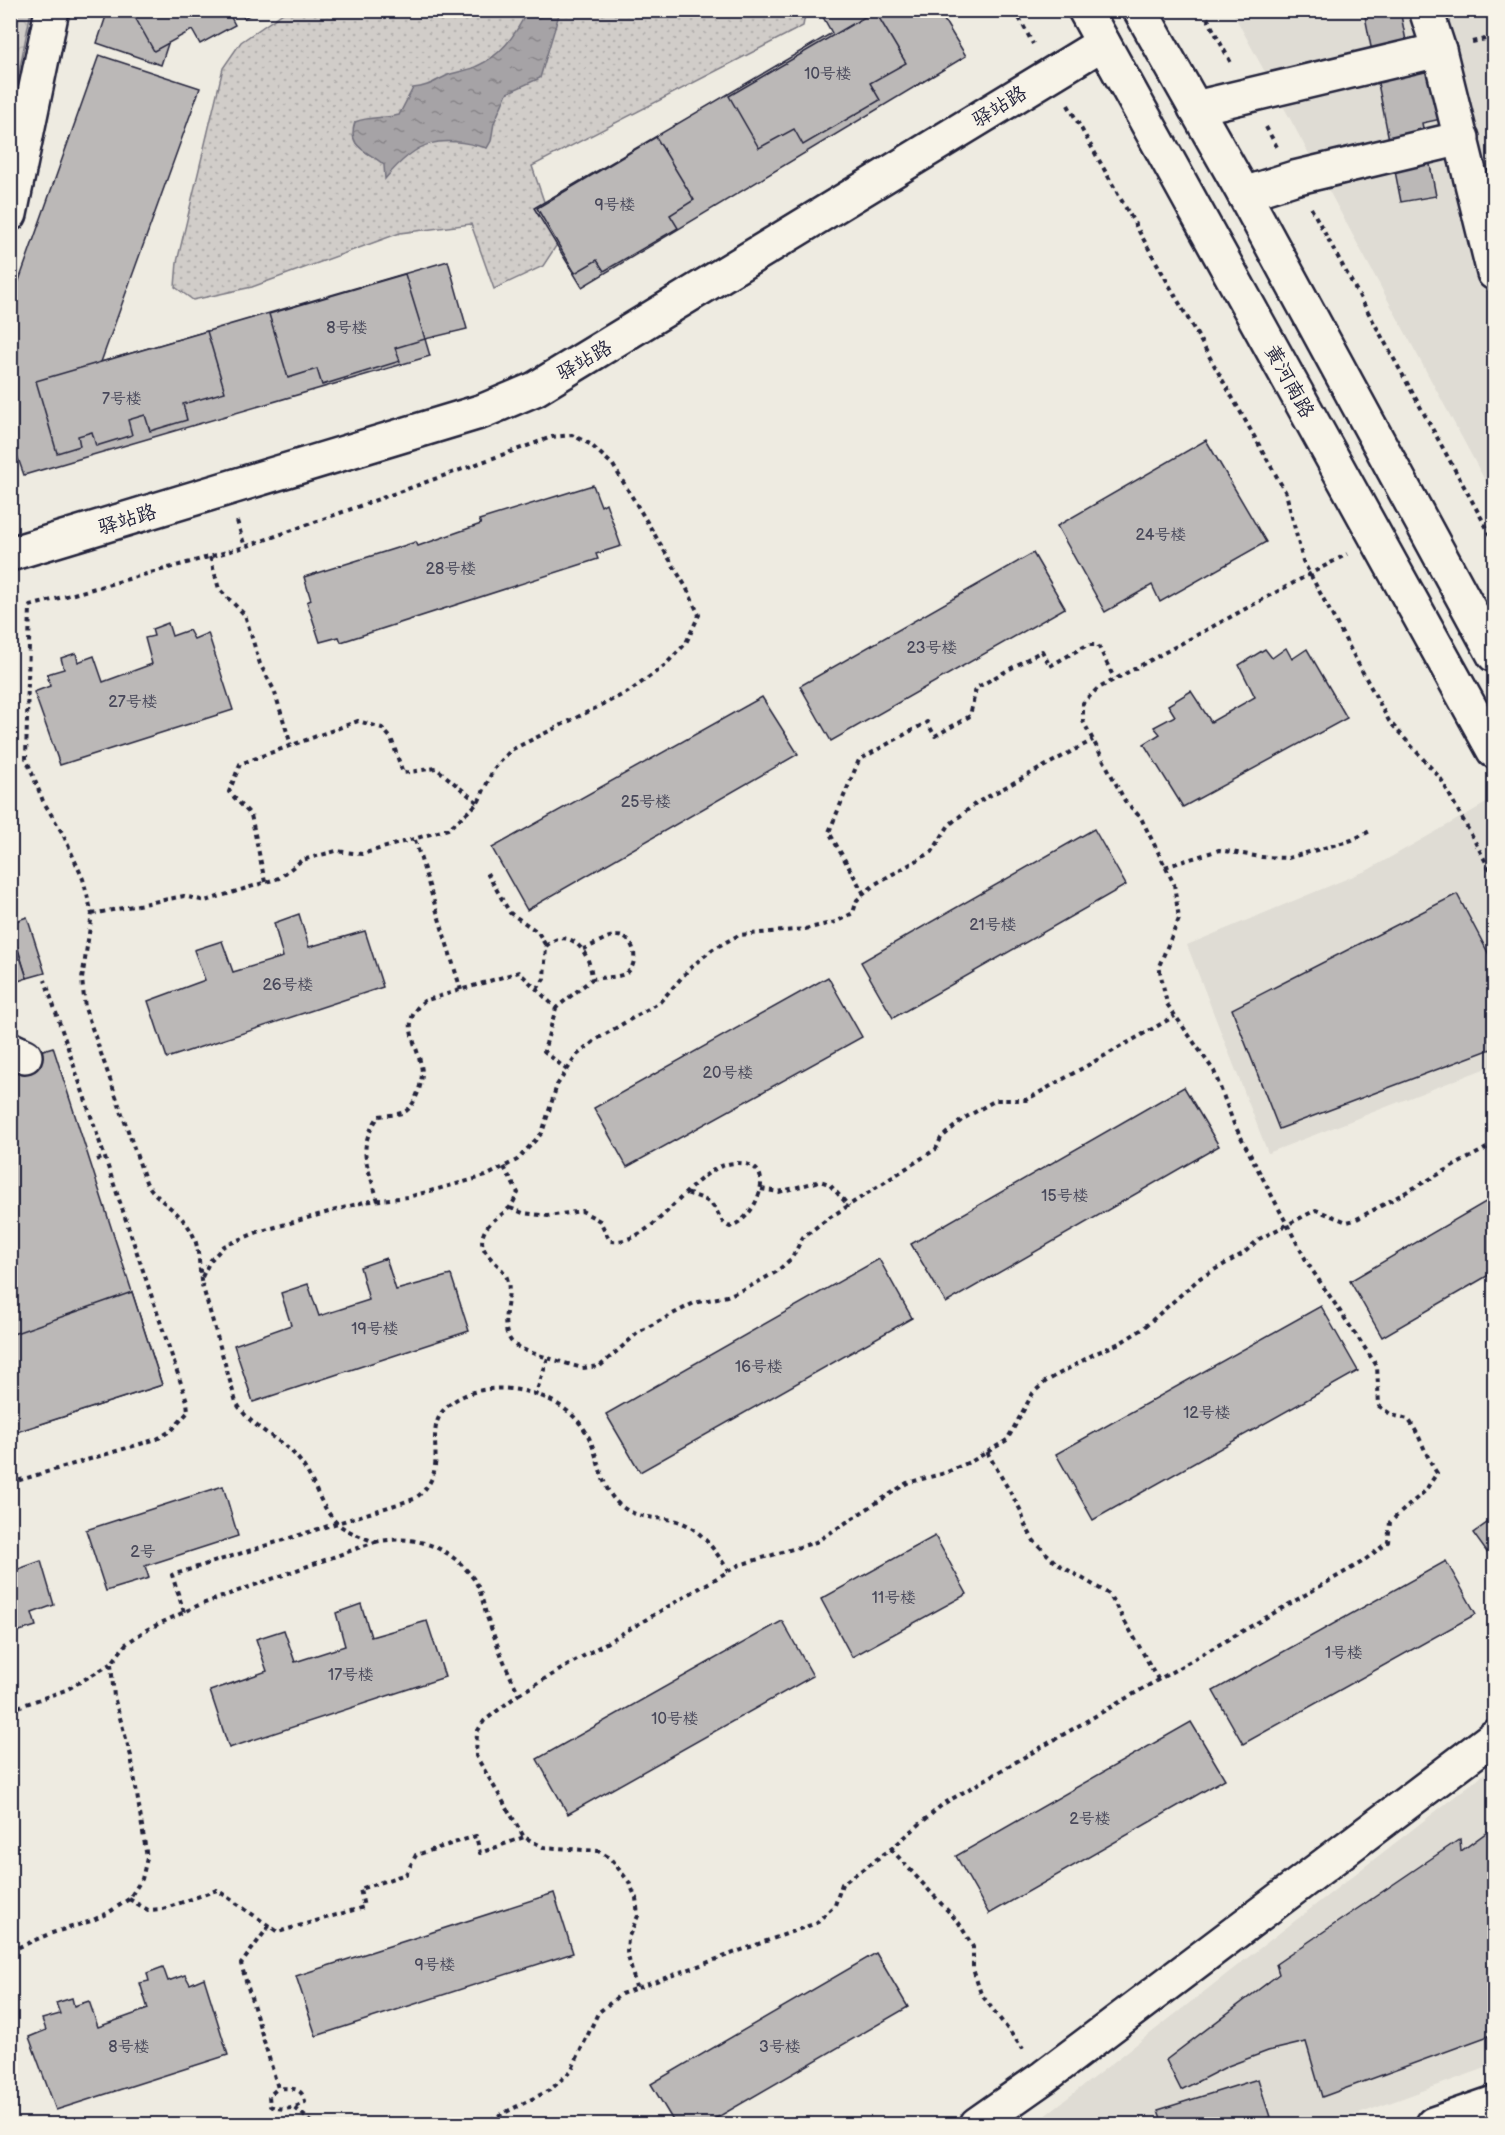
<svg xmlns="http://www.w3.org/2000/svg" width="1505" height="2135" viewBox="0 0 1505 2135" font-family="'Balsamiq Sans','LXGW WenKai TC',sans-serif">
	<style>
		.built { fill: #dfdcd4 }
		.forest { fill: url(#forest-crowns); stroke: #7a7882; stroke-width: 1.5 }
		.garden { fill: url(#garden-dots); stroke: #7a7882; stroke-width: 1.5 }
		.water { fill: url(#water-ripples); stroke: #716f7b; stroke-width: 1.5 }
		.building { fill: #bbb8b7; stroke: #22223b; stroke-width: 1.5 }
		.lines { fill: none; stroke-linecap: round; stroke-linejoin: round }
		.minor-casing { stroke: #22223b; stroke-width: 38 }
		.major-casing { stroke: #22223b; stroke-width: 38 }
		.path { stroke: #22223b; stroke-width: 4; stroke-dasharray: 4.5 4.5; stroke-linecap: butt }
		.minor { stroke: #f7f3e8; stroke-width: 33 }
		.major { stroke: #f7f3e8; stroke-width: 33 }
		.labels { text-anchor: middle; stroke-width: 4.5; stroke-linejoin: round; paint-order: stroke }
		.number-label { font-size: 16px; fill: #48485a }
		.street-label { font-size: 20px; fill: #22223b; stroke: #f7f3e8 }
	</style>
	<defs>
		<pattern id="forest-crowns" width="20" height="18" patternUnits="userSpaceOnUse" patternTransform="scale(1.5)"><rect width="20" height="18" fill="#d1cdc9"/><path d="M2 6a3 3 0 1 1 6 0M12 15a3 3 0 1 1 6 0" fill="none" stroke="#b3b0ae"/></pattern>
		<pattern id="garden-dots" width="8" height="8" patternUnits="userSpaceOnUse" patternTransform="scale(1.5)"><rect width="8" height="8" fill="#d1cdc9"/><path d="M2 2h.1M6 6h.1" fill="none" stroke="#b3b0ae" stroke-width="1.8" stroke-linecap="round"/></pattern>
		<pattern id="water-ripples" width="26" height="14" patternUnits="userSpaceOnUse" patternTransform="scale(1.5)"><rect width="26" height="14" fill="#a6a3a6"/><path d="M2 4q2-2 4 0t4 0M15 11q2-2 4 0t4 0" fill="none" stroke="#878488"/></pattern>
	</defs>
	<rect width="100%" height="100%" fill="#eeebe1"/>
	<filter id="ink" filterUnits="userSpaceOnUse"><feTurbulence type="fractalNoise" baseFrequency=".0167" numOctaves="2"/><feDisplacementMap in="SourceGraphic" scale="12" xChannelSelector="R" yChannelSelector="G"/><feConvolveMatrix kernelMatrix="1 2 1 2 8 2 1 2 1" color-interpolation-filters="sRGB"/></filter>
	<g filter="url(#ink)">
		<!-- built -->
		<g class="built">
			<polygon points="1232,11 1494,11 1494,497"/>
			<polygon points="1490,801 1494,809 1494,1065 1268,1153 1187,945 1368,870"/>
			<polygon points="1494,1766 1494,2065 1331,2124 1034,2124"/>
		</g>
		<!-- forest -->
		<polygon class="forest" points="11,10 31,11 11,113 10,11"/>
		<!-- garden -->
		<polygon class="garden" points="806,10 803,26 532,166 558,243 543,266 494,289 471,224 400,233 252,287 193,300 175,287 177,262 223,68 241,42 286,11"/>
		<!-- water -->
		<path class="water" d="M527,11H560L540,78L507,93L494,123L491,141L487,148C439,135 418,139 385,179L384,165C369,151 346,149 355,122C370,116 383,119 399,115L413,88C428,87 435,81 448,75C456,72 466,71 475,67C501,56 515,36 527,11Z"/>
		<!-- building -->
		<g class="building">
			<polygon points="108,10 179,10 161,65 97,43"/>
			<polygon points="131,10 227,10 235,25 200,44 192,30 154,51"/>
			<polygon points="240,10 258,10 244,18"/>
			<polygon points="819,10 938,10 966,56 582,287 534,208 832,33"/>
			<polygon points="1400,10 1412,72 1436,68 1446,118 1422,123 1436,196 1401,202 1364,11"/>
			<polygon points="875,11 906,63 870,83 880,100 803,145 794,129 759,148 729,96"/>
			<polygon points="99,55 200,88 101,362 448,261 467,329 425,339 430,356 24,475 10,436 10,306"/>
			<polygon points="656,137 694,200 670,215 678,228 604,271 597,260 575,273 537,208"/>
			<polygon points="405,274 425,339 395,348 400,361 322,385 317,369 288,378 269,314"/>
			<polygon points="207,331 225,392 183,404 187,420 150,431 145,415 128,420 132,435 96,446 92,432 78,436 80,446 57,453 36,381"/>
			<polygon points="1206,440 1266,542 1160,602 1152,585 1105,612 1057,526"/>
			<polygon points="593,485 601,506 606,503 621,546 596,554 598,559 341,642 339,637 320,642 307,602 311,600 304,577 416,542 418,546 481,524 479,520"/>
			<polygon points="1033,553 1065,608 831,741 800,686"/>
			<polygon points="168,623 172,636 189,630 194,639 208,633 233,710 60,765 34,692 50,686 47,674 64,669 61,658 76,653 78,662 94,656 103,682 152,664 145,638 154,636 152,629"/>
			<polygon points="1286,648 1292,659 1307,649 1347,718 1183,807 1144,744 1160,734 1154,727 1175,716 1168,705 1191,691 1211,722 1255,697 1239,665 1265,649 1272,658"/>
			<polygon points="762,697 798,754 527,910 492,848"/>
			<polygon points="1094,829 1126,885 893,1018 861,962"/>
			<polygon points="1457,894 1494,964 1494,1048 1279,1129 1232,1009"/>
			<polygon points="299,914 309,947 365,931 383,987 167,1058 148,1001 205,980 194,950 222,941 233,972 283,957 274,923"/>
			<polygon points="27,917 45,973 27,978 10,923"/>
			<polygon points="10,926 27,978 10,984"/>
			<polygon points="828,977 862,1037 627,1167 594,1108"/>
			<polygon points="53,1047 162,1385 10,1434 10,1060"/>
			<polygon points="1184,1087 1219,1146 946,1303 911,1244"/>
			<polygon points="1494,1197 1494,1272 1382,1337 1350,1281"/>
			<polygon points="386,1258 396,1290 451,1275 469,1331 253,1402 234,1345 291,1325 281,1293 308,1284 319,1316 369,1300 360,1267"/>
			<polygon points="879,1259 912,1318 640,1472 606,1414"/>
			<polygon points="132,1292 162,1385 10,1434 10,1335"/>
			<polygon points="1321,1306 1358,1371 1093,1520 1056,1454"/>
			<polygon points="223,1486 238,1536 145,1566 149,1578 106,1591 86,1530"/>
			<polygon points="1494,1518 1494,1562 1473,1533"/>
			<polygon points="935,1536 967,1594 852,1657 821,1599"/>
			<polygon points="41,1561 54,1605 32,1613 36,1626 10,1634 10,1572"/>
			<polygon points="1446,1561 1476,1614 1243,1744 1213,1691"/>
			<polygon points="361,1604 371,1637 427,1621 445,1677 229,1748 210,1691 267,1671 256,1639 284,1630 295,1662 345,1646 336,1613"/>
			<polygon points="782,1621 813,1676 568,1814 537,1759"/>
			<polygon points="1191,1722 1225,1779 989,1914 956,1856"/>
			<polygon points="1494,1827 1494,2034 1322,2097 1306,2042 1268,2051 1228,2066 1181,2090 1166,2060 1279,1974 1276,1964 1460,1839 1461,1851"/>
			<polygon points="554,1893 573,1953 316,2036 296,1976"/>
			<polygon points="876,1953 908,2007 706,2124 675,2124 651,2084"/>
			<polygon points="163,1967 168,1981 185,1975 190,1984 204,1978 228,2055 56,2110 29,2037 46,2030 42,2019 60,2014 56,2003 72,1998 74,2006 89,2001 98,2027 148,2009 140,1983 149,1981 147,1973"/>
			<polygon points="1258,2079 1270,2117 1246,2124 1163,2124 1158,2110"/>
		</g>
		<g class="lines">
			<defs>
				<g id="minor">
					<polyline points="1426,10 1439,50 1494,273"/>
					<polyline points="1195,108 1439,50"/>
					<polyline points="1244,194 1294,178 1462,138"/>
					<polyline points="10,214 52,10"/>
					<polyline points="10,554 483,411 535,389 1103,43"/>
					<polyline points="10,1049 25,1056"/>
					<polyline points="977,2124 1044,2077 1494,1737"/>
					<polyline points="1433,2124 1494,2103"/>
				</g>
				<g id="major">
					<polyline points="1085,10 1494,751"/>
					<polyline points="1140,10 1244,194 1494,655"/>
				</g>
			</defs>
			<!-- minor casing -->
			<use href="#minor" class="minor-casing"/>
			<!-- major casing -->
			<use href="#major" class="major-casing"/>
			<!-- path -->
			<g class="path">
				<polyline points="1015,10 1033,44"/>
				<polyline points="1203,10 1232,65"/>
				<polyline points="1472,42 1494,37"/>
				<polyline points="1068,105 1286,493 1303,561 1389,721 1441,779 1494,877"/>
				<polyline points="1266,127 1277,147"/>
				<polyline points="1311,208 1494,541"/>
				<polyline points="237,521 245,547"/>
				<polyline points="210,557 219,589 245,615 260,664 274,690 291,745"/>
				<polyline points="415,840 461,990"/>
				<polyline points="1165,867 1219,850 1261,857 1288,858 1352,840 1370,831"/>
				<polyline points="487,873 510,913 538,932 546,946"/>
				<polyline points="265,882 251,815 229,792 240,764 358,721 382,728 391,738 403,773 436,768 478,803"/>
				<polyline points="864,894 829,832 859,760 927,722 935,736 970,716 976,688 1042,651 1050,666 1087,645 1098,645 1114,678"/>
				<path d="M92,914L184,896L205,901L279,878L302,860L336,851L362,854L448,829L478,803L493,770L511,750L630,691L664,666L686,643L699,615L686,587L613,465L590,444L572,435L552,437L245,547L30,606L26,758L43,801L63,834L83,879L92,914L82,979L85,1008L146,1182C158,1203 183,1212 193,1235C200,1249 199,1271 202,1287"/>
				<path d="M583,949C594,946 607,935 617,936C634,936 640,961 628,972C621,978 602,977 592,979"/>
				<path d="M537,989L544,979L546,946C571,924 591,954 592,979L556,1008"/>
				<polyline points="97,1160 105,1157"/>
				<path d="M504,1167L518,1193C515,1198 513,1205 508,1209C500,1217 487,1222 483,1235C477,1255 502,1263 507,1278C514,1299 497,1321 511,1341C517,1350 538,1354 548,1358L535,1396"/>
				<polyline points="761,1189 779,1192 820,1181 829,1184 849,1206"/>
				<path d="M378,1201C368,1164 355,1150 379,1116C387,1115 400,1115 406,1111C415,1105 422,1084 422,1073C421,1047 396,1024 424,1001L519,972L556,1008L544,1051L567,1070"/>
				<path d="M510,1208L523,1213L548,1216L582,1211L600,1221L610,1241C662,1246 696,1152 746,1164C773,1170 758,1205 745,1217C741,1222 735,1224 730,1227C719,1222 720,1213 712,1205C705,1198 695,1196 686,1193"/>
				<polyline points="202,1277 210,1261 224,1246 258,1232 364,1202 408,1197 486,1176 517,1160 542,1133 557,1085 577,1055 597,1039 660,1002 691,967 713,949 739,935 805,929 836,922 853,913 857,900 875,884 932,852 949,825 976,803 1093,740"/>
				<polyline points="548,1358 582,1368 600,1366 640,1331 694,1303 727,1296 749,1287 776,1272 792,1258 803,1237 826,1220 936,1149 941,1138 963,1119 996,1100 1026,1100 1175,1016"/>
				<polyline points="987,1452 1021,1511 1025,1525 1034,1541 1056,1563 1109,1594 1158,1679"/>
				<polyline points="10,1483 157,1439 172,1430 188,1412 187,1401 45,980"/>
				<path d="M375,1542C413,1534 449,1545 473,1578C481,1588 483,1605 487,1617C497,1644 506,1669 519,1694L484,1721L477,1732L476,1756L524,1837L543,1847L598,1851L610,1858L629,1882L636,1898L638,1916L628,1938L627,1952L636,1987"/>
				<path d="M184,1612L172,1575L414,1499C457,1469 416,1430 450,1404C488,1374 559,1390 584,1429C600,1452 598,1488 621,1506C638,1519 654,1517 673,1520C699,1525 715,1551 729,1571"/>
				<polyline points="519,1694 739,1565 816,1542 907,1483 945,1473 974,1460 1007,1440 1033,1393 1045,1382 1094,1354 1120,1343 1141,1330 1200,1278 1244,1253 1259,1239 1316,1210 1347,1222 1355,1220 1494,1144"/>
				<polyline points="10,1705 15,1708 66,1690 111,1664"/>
				<polyline points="891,1849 959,1923 973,1947 973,1969 981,1994 1023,2049"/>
				<polyline points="129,1899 148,1910 163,1909 217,1890 278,1932 364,1907 360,1889 406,1874 416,1855 476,1836 480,1853 524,1837"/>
				<path d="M269,1926L241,1964L278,2088L269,2096L270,2106C283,2111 293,2109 305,2102C302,2086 291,2089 278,2088"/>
				<path d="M10,1951L49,1934L91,1921L108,1913L129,1899L142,1879L147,1858L131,1756L114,1697L111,1664L126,1644L146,1630L199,1605L375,1542C362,1537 344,1531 335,1521C319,1504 314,1479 300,1461C281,1436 253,1432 236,1402L202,1284"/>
				<polyline points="295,2108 314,2124"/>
				<path d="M482,2124L550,2090L571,2071L598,2013L621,1994L816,1923L835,1905L842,1884L891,1849L943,1804L1362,1562L1388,1542L1390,1522L1425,1491L1437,1473C1425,1455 1421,1436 1408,1419L1392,1415L1379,1406L1377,1366L1308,1264L1234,1124L1214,1071L1167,1004L1159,966L1179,919L1174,884L1141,818L1125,801L1083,721V703L1097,689L1347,554"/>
			</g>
			<!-- minor -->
			<use href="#minor" class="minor"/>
			<!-- major -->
			<use href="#major" class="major"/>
		</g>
	</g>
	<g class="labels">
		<!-- number labels -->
		<g class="number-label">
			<text x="828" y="79">10号楼</text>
			<text x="615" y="210">9号楼</text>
			<text x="347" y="333">8号楼</text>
			<text x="122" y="404">7号楼</text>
			<text x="1161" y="540">24号楼</text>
			<text x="451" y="574">28号楼</text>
			<text x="932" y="653">23号楼</text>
			<text x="133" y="707">27号楼</text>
			<text x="646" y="807">25号楼</text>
			<text x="993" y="930">21号楼</text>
			<text x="288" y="990">26号楼</text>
			<text x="728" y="1078">20号楼</text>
			<text x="1065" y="1201">15号楼</text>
			<text x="375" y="1334">19号楼</text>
			<text x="759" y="1372">16号楼</text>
			<text x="1207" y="1418">12号楼</text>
			<text x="143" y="1557">2号</text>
			<text x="894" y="1603">11号楼</text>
			<text x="1344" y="1658">1号楼</text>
			<text x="351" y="1680">17号楼</text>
			<text x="675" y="1724">10号楼</text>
			<text x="1090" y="1824">2号楼</text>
			<text x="435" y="1970">9号楼</text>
			<text x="129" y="2052">8号楼</text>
			<text x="780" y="2052">3号楼</text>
		</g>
		<!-- street labels -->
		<g class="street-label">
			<text transform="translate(999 106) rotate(-32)" y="7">驿站路</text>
			<text transform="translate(584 360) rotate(-30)" y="7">驿站路</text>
			<text transform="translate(1290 381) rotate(61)" y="7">黄河南路</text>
			<text transform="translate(127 519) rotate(-17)" y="7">驿站路</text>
		</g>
	</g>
	<!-- margin -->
	<rect width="1505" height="2135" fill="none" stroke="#f7f3e8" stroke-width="36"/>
	<rect x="18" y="18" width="1469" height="2099" fill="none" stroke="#22223b" stroke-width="2" filter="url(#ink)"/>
</svg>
